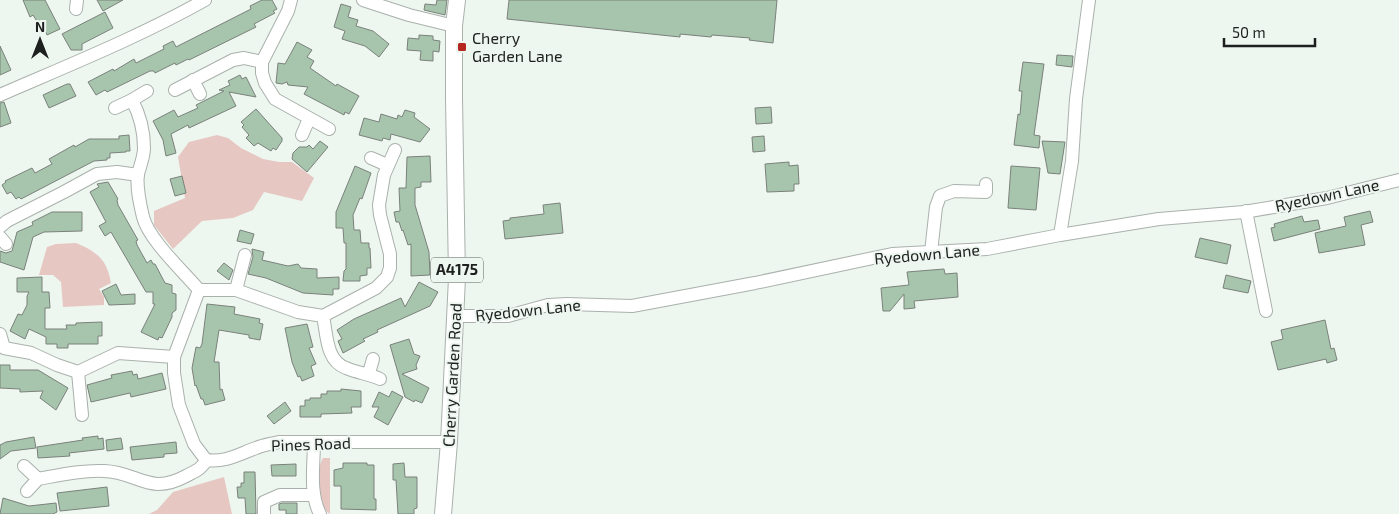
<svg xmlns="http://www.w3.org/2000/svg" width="1399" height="514" viewBox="0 0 1399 514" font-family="'Exo 2',sans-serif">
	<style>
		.green { fill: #e6c7c2 }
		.building { fill: #a7c5ad; stroke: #7a817b }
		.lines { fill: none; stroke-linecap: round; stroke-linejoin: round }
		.minor-casing { stroke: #aab1ac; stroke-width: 14 }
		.major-casing { stroke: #aab1ac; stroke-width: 18 }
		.minor { stroke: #fff; stroke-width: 12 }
		.major { stroke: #fff; stroke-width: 16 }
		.poi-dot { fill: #b52621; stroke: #eef6f0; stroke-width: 2 }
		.labels { text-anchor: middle; stroke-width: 4; stroke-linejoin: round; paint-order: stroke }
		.shield { fill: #eef6f0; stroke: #5c605d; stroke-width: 1 }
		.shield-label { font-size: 15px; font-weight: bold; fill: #1d201e }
		.poi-label { font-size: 16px; fill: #1d201e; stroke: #eef6f0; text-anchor: start }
		.street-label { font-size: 16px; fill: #1d201e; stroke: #eef6f0 }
	</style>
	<rect width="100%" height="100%" fill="#eef6f0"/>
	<!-- green -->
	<g class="green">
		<polygon points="217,135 228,138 241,148 263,159 279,162 292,162 314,178 302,201 264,192 253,210 233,218 202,221 173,249 154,225 154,211 185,198 178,157 189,142"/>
		<path d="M76,243C97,252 107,259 111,283L99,289L104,297V305L63,307L61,282L53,275H39L47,247L56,244Z"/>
		<path d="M323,458H330V514C316,505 315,472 323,458Z"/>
		<polygon points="224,477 232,514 149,514 157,510 173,492"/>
	</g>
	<!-- building -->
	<g class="building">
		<polygon points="23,0 45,0 60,29 47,35 41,22 38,23 33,15 30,17"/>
		<polygon points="97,0 123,0 103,11"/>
		<polygon points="262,0 272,0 277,9 273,11 275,13 254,24 256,27 189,60 188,59 176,65 175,63 155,73 154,71 150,71 107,92 105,90 96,95 88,82 113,69 114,71 134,59 136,63 164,49 163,46 173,41 176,47 251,9 250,6"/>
		<polygon points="437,0 447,0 445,15 424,10 425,4 436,5"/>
		<polygon points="509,0 777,0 773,43 749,40 750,38 712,35 711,37 680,34 680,37 507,19"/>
		<polygon points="341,4 351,7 348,17 358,20 356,26 373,31 389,44 379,57 365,46 342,39 345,31 334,27"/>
		<polygon points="105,12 113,28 82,44 82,50 71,50 62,34"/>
		<polygon points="419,35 433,36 433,40 440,41 439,52 433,51 433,61 420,60 421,51 407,50 408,38 419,39"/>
		<polygon points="297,42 312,50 307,57 314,61 310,68 336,86 337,84 359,96 349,114 345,112 344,115 304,94 308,87 288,85 287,82 282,84 276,83 278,63 285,64"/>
		<polygon points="0,46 11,70 0,75"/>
		<polygon points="1057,55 1073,56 1072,67 1056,65"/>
		<polygon points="1023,62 1044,64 1034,135 1040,136 1039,148 1014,145 1018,114 1020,115 1022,91 1019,91"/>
		<polygon points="240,75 242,79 246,77 256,97 229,92 236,106 189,128 188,125 171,134 176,153 166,156 163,140 153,121 174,110 178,117 198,108 196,105 224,91 219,90 230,85 228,81"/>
		<polygon points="67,84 70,84 76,96 49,108 43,95"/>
		<polygon points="4,102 11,123 0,127 0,103"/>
		<polygon points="771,107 772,123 756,124 755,108"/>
		<polygon points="256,109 282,138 282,141 276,150 273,148 271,151 258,143 254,146 246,138 249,135 242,127 244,125 241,122"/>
		<polygon points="405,110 415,113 414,117 430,129 420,142 391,134 390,140 383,138 382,141 359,135 364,118 379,122 381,114 397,119 398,115 402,117"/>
		<polygon points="129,135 130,151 126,151 126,152 110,153 110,158 107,158 107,160 94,161 21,199 19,197 16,199 11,192 7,194 2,185 6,182 5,181 32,168 35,173 52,164 49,159 74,145 75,147 89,139 119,139 119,136"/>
		<polygon points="764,136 765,151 753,152 752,137"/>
		<polygon points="320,141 328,147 307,172 292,159 293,153 299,147 307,147 309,145 313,149"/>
		<polygon points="1042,141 1065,142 1060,174 1048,173"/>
		<polygon points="430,156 431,182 421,182 421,187 415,188 415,205 429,252 430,275 411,276 411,244 408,245 403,230 402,231 399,222 396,222 394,212 400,211 399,188 406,188 407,157"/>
		<polygon points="789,162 789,166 798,165 799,184 794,184 794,191 767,192 765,164"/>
		<polygon points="355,166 371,173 362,199 360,198 353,215 354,230 360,230 361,243 369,243 369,248 370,248 371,268 367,268 367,275 360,276 360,281 343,281 344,271 346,269 346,243 344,243 343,228 336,228 336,212"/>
		<polygon points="1011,166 1040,168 1036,210 1008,208"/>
		<polygon points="182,176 186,193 175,196 170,179"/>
		<polygon points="108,182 118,199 117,200 118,205 138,240 136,241 137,245 147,263 151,260 153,264 155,264 165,283 172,285 172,293 176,294 176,310 172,313 172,317 162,338 159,337 158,340 141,332 155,304 153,304 153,292 146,292 111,232 105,236 99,226 106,222 90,192 99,187 97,184"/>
		<polygon points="560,203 563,233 505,239 503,221 510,220 510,218 544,214 543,205"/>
		<polygon points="1370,211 1373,222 1361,225 1365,245 1319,253 1315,233 1346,226 1344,217"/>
		<polygon points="52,212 82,212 82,231 44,232 33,237 24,270 0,262 0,251 6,253 12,251 17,232 33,225 32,222"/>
		<polygon points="1302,216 1304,222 1318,220 1320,229 1274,241 1271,228 1275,227 1274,224"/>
		<polygon points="240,230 254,234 251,244 237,241"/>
		<polygon points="1200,238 1231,245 1227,264 1195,257"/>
		<polygon points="252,249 264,252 262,260 288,266 298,264 301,268 317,269 317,278 339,277 339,289 333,289 333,295 303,293 266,278 248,274 253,257"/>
		<polygon points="224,263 233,270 229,280 217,271"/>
		<polygon points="944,269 945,274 957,273 958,297 914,301 915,308 904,309 904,294 890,311 883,311 881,288 909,285 907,272"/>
		<polygon points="1226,275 1251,281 1248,293 1223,288"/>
		<polygon points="42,277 42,292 49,292 50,308 45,308 45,329 67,329 66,325 76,325 76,323 102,322 102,336 98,336 98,344 68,344 68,348 57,348 57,344 46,344 46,337 29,329 25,339 10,331 18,314 22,315 27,305 27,296 29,292 17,292 17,278"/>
		<polygon points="419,282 438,292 430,306 377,330 378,332 363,339 365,341 343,353 338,341 342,339 337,330 354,319 401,298 405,307"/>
		<polygon points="116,284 121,295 135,294 135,304 109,305 102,291"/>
		<polygon points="207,304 235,307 234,314 260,319 259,323 263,324 260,340 249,338 249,335 219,330 214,362 219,362 220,390 222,389 225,400 205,405 203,399 201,399 196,385 195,386 192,368 196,347 200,348 202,344"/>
		<polygon points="1325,320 1331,349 1334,348 1337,360 1327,363 1326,359 1278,370 1271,342 1283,339 1281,330"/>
		<polygon points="307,324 313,347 309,348 316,364 311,366 314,376 302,381 300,376 298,377 292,362 285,328"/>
		<polygon points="409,339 414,354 420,356 416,365 417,369 402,374 429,388 422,403 415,400 414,402 405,397 390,345"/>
		<polygon points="0,365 10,365 10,370 38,370 68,388 56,410 40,398 43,391 20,392 20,389 0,388"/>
		<polygon points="132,371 133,375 137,374 138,379 162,373 166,389 131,397 130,393 91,402 87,385 112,378 111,375"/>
		<polygon points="341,389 361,391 361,407 351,407 352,413 321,414 321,417 300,417 300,406 305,406 305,400 310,400 310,398 321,398 321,394 327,394 327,391 341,391"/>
		<polygon points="392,391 403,397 388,425 374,417 379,407 372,407 379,392 389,397"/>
		<polygon points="285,402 291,411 274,424 267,416"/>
		<polygon points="98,436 98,439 103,438 104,449 69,453 70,456 38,458 37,447 83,440 82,438"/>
		<polygon points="34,437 36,448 11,451 0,459 0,445 6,442"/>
		<polygon points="121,438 123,449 107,451 106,440"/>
		<polygon points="176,442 177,453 164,454 164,457 132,460 130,447"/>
		<polygon points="343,463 367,463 367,465 374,465 374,499 376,499 376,510 341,509 341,486 334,486 334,470 343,468"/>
		<polygon points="404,463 405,477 417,477 417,508 414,509 414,514 398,514 396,480 393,480 393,464"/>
		<polygon points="296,464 296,476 272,476 271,465"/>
		<polygon points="244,472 255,472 256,514 246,514 245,498 238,498 237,487 241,487 241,483 244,483"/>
		<polygon points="107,487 109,506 60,511 57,493"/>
		<polygon points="3,498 29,506 56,503 57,512 53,514 0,514"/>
		<polygon points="282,503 297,503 297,514 286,514 286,510 279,510 279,504"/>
	</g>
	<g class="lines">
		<defs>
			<g id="minor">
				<polyline points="363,0 409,15 454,26"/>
				<polyline points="76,9 77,0"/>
				<polyline points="262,62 262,73 265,83 275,99 329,129"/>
				<polyline points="193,80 200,94"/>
				<polyline points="175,90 233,60 244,58 262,62 288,11 291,0"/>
				<path d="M147,91L132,100C140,115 144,130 144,148C144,157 140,166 138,174C136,187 140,204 143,217C149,240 183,271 199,290L174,357V373L179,405L194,444L206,460"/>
				<path d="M0,95C69,65 139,37 205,0"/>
				<polyline points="115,108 132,100"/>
				<polyline points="302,135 309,119"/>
				<polyline points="371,158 387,165"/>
				<polyline points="1246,211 1266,311"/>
				<polyline points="0,227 7,221 64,192 97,174 117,172 138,175"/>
				<polyline points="1060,235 1072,161 1076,99 1089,0"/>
				<polyline points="0,237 6,244"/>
				<polyline points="931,252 936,207 940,196 954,191 986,192 986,184"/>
				<polyline points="199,290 236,290 298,312 323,316 376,288 387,277 390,268 390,254 380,215 379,205 384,175 395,150"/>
				<polyline points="236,290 245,255"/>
				<path d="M323,316C327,335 326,361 346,368C358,373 369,374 380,379"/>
				<polyline points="455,316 508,316 548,305 567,304 632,306 755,283 892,254 987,249 1060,235 1159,219 1244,212 1327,198 1399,180"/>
				<polyline points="0,334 4,348 31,353 57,365 78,372 118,353 174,357"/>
				<polyline points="78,372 82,415"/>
				<polyline points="369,373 373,359"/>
				<path d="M314,442C314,464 309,493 320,514"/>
				<polyline points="24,466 38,479 27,491"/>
				<path d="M38,479C60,475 82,470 104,471C138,472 149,496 186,476C195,471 202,469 206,460C225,463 239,454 256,448C263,445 271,444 279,442H449"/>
				<polyline points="264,514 264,502 280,495 314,495"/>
			</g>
			<polyline id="major" points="443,514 449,442 457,278 454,98 454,26 457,0"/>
		</defs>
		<!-- minor casing -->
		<use href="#minor" class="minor-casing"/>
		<!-- major casing -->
		<use href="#major" class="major-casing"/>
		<!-- minor -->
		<use href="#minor" class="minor"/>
		<!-- major -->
		<use href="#major" class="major"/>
	</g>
	<!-- markers -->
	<rect class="poi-dot" x="457" y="42" width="10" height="10" rx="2.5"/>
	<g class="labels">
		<!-- shield labels -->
		<rect class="shield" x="431" y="257.5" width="52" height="25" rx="4"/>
		<g class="shield-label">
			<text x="457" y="275">A4175</text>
		</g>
		<!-- poi labels -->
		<g class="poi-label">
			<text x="472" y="44">Cherry<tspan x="472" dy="18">Garden Lane</tspan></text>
		</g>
		<!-- street labels -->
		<g class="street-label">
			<text transform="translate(1327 195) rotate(-12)" y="6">Ryedown Lane</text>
			<text transform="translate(927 254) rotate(-5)" y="6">Ryedown Lane</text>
			<text transform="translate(528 310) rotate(-6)" y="6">Ryedown Lane</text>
			<text transform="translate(452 375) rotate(-87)" y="6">Cherry Garden Road</text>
			<text transform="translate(311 444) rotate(-2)" y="6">Pines Road</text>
		</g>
	</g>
	<!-- north arrow -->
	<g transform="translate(40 40)" stroke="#eef6f0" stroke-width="4" paint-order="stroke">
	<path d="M0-4L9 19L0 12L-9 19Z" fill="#1d201e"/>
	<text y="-8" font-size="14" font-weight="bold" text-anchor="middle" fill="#1d201e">N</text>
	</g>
	<!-- scale -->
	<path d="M1224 38v8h91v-8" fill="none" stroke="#1d201e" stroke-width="2.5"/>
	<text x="1232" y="38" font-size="15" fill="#1d201e" stroke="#eef6f0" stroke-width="4" paint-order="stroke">50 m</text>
</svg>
